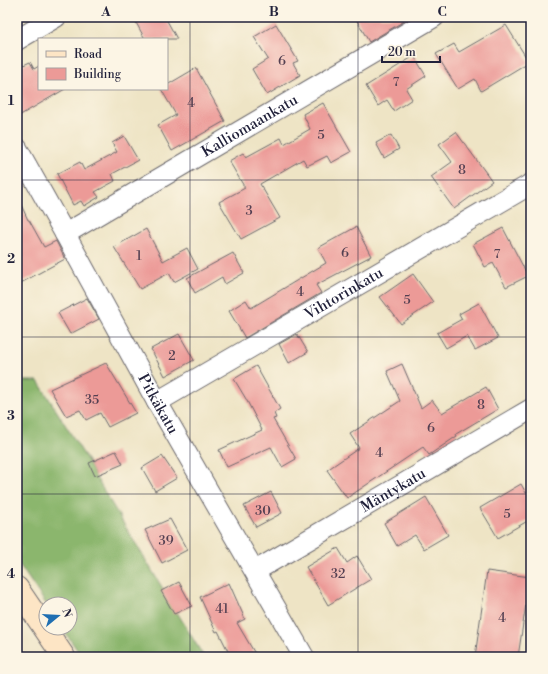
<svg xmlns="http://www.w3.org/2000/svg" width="548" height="674" viewBox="0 0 548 674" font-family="'Libre Bodoni',serif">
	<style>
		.forest { fill: #8bb66d; stroke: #566c54 }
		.building { fill: #ec9a97 }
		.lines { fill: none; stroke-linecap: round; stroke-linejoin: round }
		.minor-casing { stroke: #69666b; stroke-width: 22 }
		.secondary-casing { stroke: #69666b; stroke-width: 24 }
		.minor { stroke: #fff; stroke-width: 20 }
		.secondary { stroke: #fde5c5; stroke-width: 22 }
		.grid { fill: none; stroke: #22223b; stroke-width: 1; stroke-opacity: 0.55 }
		.labels { text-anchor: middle; stroke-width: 4; stroke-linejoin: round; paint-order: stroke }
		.number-label { font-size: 13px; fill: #544052 }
		.street-label { font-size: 15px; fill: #22223b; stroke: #fcf5e5 }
		.neatline { fill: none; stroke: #22223b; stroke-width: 1.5 }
		.grid-label { font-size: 13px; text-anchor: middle; font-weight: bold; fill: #22223b }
	</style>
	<rect width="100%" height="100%" fill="#fcf5e5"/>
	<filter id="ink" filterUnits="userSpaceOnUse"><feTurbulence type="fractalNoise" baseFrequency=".025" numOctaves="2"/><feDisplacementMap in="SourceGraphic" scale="8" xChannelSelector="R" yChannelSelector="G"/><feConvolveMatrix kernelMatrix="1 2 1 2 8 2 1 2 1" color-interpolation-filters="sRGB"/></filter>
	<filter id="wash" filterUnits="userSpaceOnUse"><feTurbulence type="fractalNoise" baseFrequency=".012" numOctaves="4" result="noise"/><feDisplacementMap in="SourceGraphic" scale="16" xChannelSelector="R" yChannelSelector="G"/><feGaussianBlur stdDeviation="0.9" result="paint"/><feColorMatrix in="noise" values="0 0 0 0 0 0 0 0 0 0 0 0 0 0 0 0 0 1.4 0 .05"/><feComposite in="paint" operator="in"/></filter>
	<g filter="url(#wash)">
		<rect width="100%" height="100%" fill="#eee4c5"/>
		<!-- forest -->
		<polygon class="forest" points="17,381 38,381 89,463 95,476 204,657 82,657 62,628 70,628 70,604 46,604 17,561"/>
		<g id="blocks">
			<!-- building -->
			<g class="building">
				<polygon points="133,17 165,17 177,39 145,39"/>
				<polygon points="355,17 411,17 369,42"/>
				<polygon points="276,24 298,61 293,63 300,75 267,95 252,69 268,59 254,37"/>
				<polygon points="506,25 529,62 481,91 475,79 458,89 436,54 454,44 459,52"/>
				<polygon points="414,56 426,76 406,89 412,99 394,111 387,100 378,106 366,86"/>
				<polygon points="30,62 34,69 39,66 39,89 65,89 17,117 17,68"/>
				<polygon points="196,68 225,121 172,151 158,125 176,115 161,89 167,89 167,85"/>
				<polygon points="323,103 351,152 331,163 327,156 307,166 303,159 260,184 280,218 241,239 219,202 245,188 229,161 243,153 246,157 281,138 284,144 310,129 303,114"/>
				<polygon points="456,132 492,181 454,209 431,177 452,162 439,144"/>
				<polygon points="391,135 399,149 384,158 376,143"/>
				<polygon points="124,136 138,160 112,174 115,181 95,192 99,197 84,206 81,201 73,205 57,174 80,162 84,170 117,152 112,143"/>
				<polygon points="17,196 28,220 29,220 44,247 56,241 65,259 17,285"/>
				<polygon points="356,227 371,256 316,285 321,293 245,338 229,311 246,300 251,308 326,263 318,248"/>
				<polygon points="503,228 528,276 506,287 493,263 485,267 473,244"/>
				<polygon points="146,229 163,261 187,248 198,269 174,282 169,273 140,289 114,247"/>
				<polygon points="233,253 244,273 225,284 222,277 195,293 187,278"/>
				<polygon points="413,274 433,302 401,324 380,297"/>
				<polygon points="87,298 99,319 70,334 58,313"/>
				<polygon points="479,303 498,338 475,350 467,336 446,348 437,333 462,319 459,314"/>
				<polygon points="179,334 194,360 165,376 151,349"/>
				<polygon points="297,334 308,352 289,363 279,344"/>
				<polygon points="106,363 136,413 108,427 100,413 86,420 80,410 66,416 50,389"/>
				<polygon points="402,364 421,408 432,400 442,413 486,387 498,409 456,434 457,436 429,455 423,447 347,498 327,470 359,448 350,434 400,401 387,371"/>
				<polygon points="256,366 280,409 274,413 276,418 273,419 296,459 282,467 271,447 227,467 219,450 262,430 246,399 234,379"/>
				<polygon points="116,451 123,464 95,476 89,463"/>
				<polygon points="162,456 177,478 155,491 142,468"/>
				<polygon points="521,484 526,493 531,489 531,519 498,538 480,508"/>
				<polygon points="271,492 282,513 256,527 244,506"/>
				<polygon points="426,497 448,535 424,549 415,535 397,546 384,523"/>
				<polygon points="170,519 187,550 162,563 145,530"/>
				<polygon points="338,548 347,563 357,556 371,579 328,605 306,567"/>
				<polygon points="487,571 530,577 518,657 475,657"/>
				<polygon points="179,582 192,606 174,614 161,591"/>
				<polygon points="229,583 245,619 237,623 257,657 231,657 218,631 216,632 200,597"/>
			</g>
		</g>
	</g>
	<g filter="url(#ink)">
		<use href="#blocks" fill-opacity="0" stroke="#69666b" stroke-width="1"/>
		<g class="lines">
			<defs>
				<g id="minor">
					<polyline points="17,40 56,17"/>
					<path id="s1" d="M17,148L65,234L157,402L304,657"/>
					<path id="s2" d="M65,234L434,17"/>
					<path id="s3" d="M157,402L531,184"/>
					<path id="s4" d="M255,571L531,409"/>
				</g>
				<polyline id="secondary" points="17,588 64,657"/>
			</defs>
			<!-- minor casing -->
			<use href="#minor" class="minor-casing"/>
			<!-- secondary casing -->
			<use href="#secondary" class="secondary-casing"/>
			<!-- minor -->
			<use href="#minor" class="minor"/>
			<!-- secondary -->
			<use href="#secondary" class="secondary"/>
		</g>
	</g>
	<!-- grid -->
	<path class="grid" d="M190,17V657M358,17V657M17,180H531M17,337H531M17,494H531"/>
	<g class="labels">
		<!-- number labels -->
		<g class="number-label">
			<text x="282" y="65">6</text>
			<text x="396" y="86">7</text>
			<text x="191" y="107">4</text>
			<text x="321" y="139">5</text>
			<text x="462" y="174">8</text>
			<text x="249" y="215">3</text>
			<text x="345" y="257">6</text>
			<text x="497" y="258">7</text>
			<text x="139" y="260">1</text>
			<text x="300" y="296">4</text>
			<text x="407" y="304">5</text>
			<text x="172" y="360">2</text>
			<text x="92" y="404">35</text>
			<text x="481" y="409">8</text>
			<text x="431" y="432">6</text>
			<text x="379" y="457">4</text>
			<text x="263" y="515">30</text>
			<text x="507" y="518">5</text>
			<text x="166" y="545">39</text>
			<text x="338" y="578">32</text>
			<text x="222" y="613">41</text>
			<text x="502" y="622">4</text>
		</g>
		<!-- street labels -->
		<g class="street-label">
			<text dy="5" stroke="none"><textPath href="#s2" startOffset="214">Kalliomaankatu</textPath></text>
			<text dy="5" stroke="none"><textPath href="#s3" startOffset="216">Vihtorinkatu</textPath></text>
			<text dy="5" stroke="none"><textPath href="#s1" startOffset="292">Pitkäkatu</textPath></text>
			<text dy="5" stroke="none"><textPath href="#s4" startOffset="160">Mäntykatu</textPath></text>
		</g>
	</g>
	<!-- margin -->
	<rect width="548" height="674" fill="none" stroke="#fcf5e5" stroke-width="44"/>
	<!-- legend -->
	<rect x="38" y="38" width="130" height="52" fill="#fcf5e5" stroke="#a5a1a1"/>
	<rect x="46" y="51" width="20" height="6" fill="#fde5c5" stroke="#a5a1a1"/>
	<text x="74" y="58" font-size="12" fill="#22223b">Road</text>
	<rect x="46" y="68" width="20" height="12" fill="#ec9a97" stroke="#a5a1a1"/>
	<text x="74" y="78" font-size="12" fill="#22223b">Building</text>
	<!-- north arrow -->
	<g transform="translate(58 616) rotate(72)"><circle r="19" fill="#fcf5e5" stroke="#a5a1a1"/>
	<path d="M0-3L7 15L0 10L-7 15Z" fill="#1f6fb2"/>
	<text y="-6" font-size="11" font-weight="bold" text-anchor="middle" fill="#22223b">N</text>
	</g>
	<!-- scale -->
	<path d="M382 56v6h58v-6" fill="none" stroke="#22223b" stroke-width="2"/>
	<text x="388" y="56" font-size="12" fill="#22223b" stroke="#fcf5e5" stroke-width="3" paint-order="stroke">20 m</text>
	<rect x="22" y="22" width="504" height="630" class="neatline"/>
	<g class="grid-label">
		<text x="106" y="16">A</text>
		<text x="274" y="16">B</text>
		<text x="442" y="16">C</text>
		<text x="11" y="105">1</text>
		<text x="11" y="263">2</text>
		<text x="11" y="420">3</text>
		<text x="11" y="578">4</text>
	</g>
</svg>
